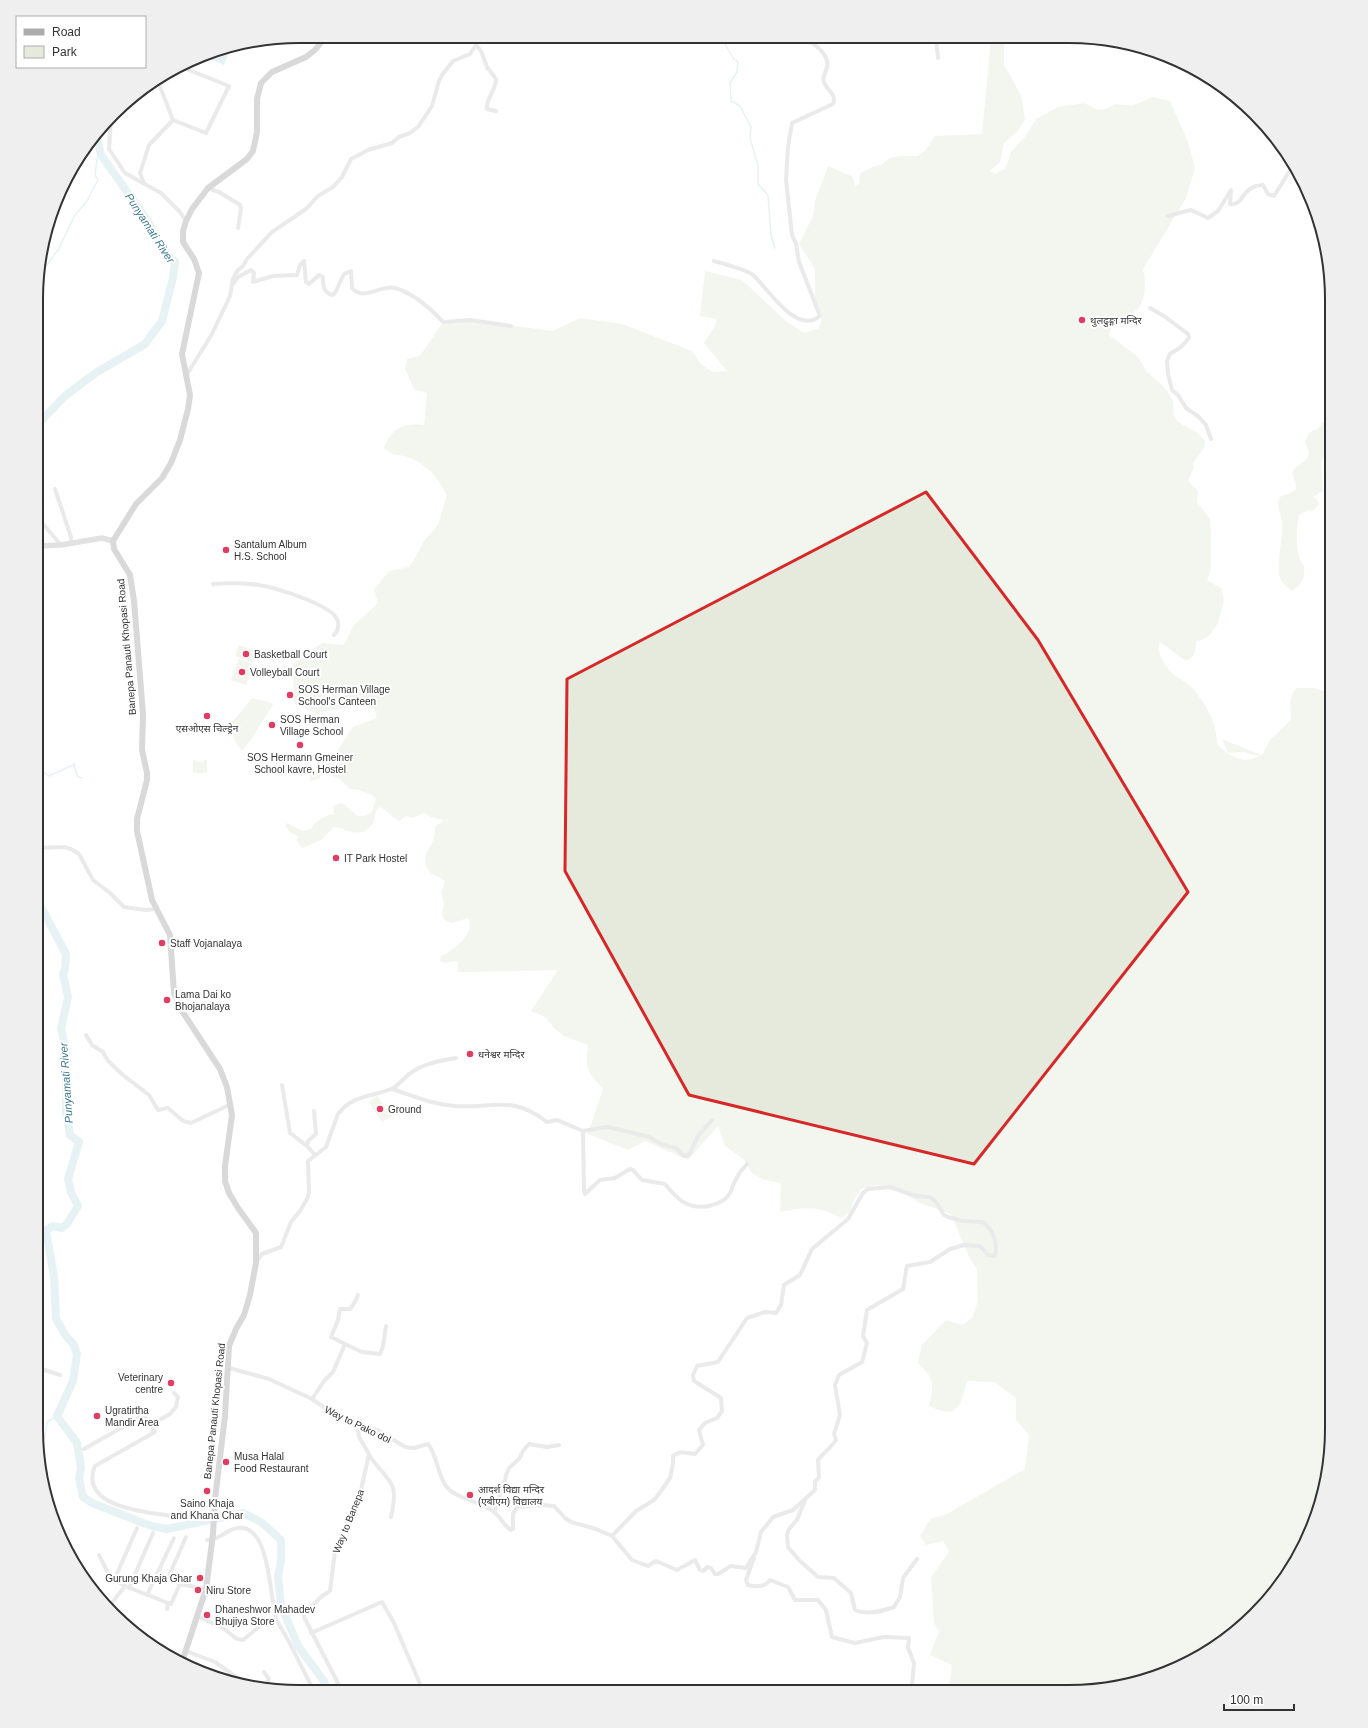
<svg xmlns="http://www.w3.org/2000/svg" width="1368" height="1728" viewBox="0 0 1368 1728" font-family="Helvetica,'Noto Sans Devanagari',sans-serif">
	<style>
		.green { fill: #e5eadc }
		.water { fill: #cae2e9 }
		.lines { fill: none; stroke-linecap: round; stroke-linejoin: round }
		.stream { stroke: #cae2e9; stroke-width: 1.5 }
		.river { stroke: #cae2e9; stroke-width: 8 }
		.street { stroke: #d0d0d0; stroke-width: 4 }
		.secondary { stroke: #bdbdbd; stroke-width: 5.5 }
		.primary { stroke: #ababab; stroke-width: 6 }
		.marked { fill: none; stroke: #d62828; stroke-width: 3; stroke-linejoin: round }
		.poi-dot { fill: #e13d62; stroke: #fff; stroke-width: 1.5 }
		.labels { text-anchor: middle; stroke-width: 4; stroke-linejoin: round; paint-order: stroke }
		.poi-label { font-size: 10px; fill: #333; stroke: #fff; text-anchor: start }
		.street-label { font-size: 10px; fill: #333; stroke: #fff }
		.water-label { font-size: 11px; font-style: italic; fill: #3f7b8e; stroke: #fff }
		.rim { fill: none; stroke: #333; stroke-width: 2 }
	</style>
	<rect width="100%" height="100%" fill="#fff"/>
	<!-- green -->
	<g class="green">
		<path d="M991,38H1004V65L1021,95L1025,119L1018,131L1004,143L1000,162L990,171L995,174L1005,169L1011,152L1024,138L1036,119L1058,107L1084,103L1098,110L1106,109L1115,104L1132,106L1152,97L1170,101L1188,142L1195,168L1186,198L1143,269C1146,281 1146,295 1140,306C1135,314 1121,319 1113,322L1109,335L1138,357L1147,372L1161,384L1168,392L1173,401L1174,416L1178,422L1198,433L1205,441L1204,448L1193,463L1194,467L1188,481L1198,491L1197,502L1210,519L1211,532V570L1207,580L1221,588L1224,600L1218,623L1209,636L1202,640L1196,641C1196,650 1195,657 1186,661L1160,642L1158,649C1161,657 1165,667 1172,673C1178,679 1187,682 1192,688C1206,703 1217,723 1217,744C1229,756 1243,765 1259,756L1243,752L1228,753L1222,739L1261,755L1263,754L1270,740L1291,720C1291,707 1287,698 1297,688H1314L1332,694L1331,1446L1318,1513L1297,1560L1255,1615L1200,1657L1137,1683L1086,1691H946L949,1686L952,1665L930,1655L939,1632L934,1623L931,1577L949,1552L943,1541L926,1545L920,1536L930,1519L945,1515L1025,1469L1029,1435L1016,1420V1398L994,1382L967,1381C960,1407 958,1420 929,1406C934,1383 935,1380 918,1363L922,1345L946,1320L962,1325L972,1318L978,1301L977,1269L970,1259L951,1214L920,1203L891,1186L875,1185L861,1189L855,1198L850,1212L841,1218C818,1205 805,1207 780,1212L781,1183L764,1180L753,1174L743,1159L725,1146L718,1126L688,1160L645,1141L628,1150L588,1134L603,1088C587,1073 585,1067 588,1045L564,1036L554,1028L545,1017L531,1011L558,970L460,972L458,971V962L456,961L444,963L440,961L441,956C454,950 476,934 468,918L452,923L446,921L443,917L442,912L444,904L441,893L445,881C439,876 430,875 427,868C421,856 430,849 434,838C435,834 434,830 436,826C438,824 442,822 444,820L431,817L424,813L412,818L406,816L400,821C392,818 388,811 380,807C373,811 377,820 371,826C357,841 345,826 333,827L323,839L302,848L297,841L298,836L290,832L285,826L287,823L303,831L311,829L316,822L328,815L334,814L333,806L341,803C349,805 354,818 363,816C366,816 369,813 372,811L376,799L372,795L360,790L350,789L340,779L321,771L320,779L310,781V774L317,769L318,765L335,755L353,727L377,718L372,703L316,713L294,704L293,664L322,643L344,645L354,625L378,603L374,590L389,571L409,567L415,558L424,541L438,525L447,495C439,480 427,464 410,458C398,453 396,458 384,448C392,428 402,423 424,425L427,393L414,389L405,369L407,359L420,356L443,322L470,320L553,331L580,318L622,324L692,351L701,364L713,372L727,371L704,343L715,326L717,319L700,316L705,271L742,280L786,321L804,333L819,328L822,318L815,298V269L799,244L813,216L815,201L828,166L853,177L855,187L860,183L859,180L861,173L870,168L881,165L890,158L900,156H917L925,151L935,136L982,134Z"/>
		<path d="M1332,421V430L1330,431L1324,441V457L1321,462L1323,491L1313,497L1317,499L1319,504L1313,511L1308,510L1299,515C1296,528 1295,556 1304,566C1305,577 1302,585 1292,591C1287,587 1282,584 1280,578C1276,562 1283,541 1282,524C1282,514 1275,507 1280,497C1297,489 1300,493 1292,473C1295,465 1309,462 1309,452C1308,449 1306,445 1305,442L1309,433L1313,430H1317L1323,422Z"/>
		<polygon points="239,645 257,651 253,663 235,656"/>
		<polygon points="239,659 253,664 246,685 231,680"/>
		<polygon points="252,698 272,703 273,705 252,738 242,751 236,743 229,726"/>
		<polygon points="193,760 196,760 197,762 204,762 204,760 207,760 207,773 193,773"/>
		<polygon points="377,1096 392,1116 382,1122 369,1102"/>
	</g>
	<!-- water -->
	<polygon class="water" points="231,47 224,65 210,59 213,51"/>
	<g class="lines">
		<!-- stream -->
		<g class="stream">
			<polyline points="721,37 733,58 738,62 737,72 730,83 731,101 740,106 751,127 750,138 758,166 758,184 768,195 771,236 775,248"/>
			<polyline points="38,266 46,266 58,250 75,215 87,201 98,180 95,175 97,159 101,155"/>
			<polyline points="74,765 78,777 82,778"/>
			<polyline points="37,767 49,776 75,764"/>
			<polyline points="39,1452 45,1436 47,1422 57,1416"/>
		</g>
		<!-- river -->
		<g class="river">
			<polyline points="38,424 65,396 97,372 145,344 162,321 173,278 175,262 166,255 147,220 101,155 97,136"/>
			<polyline points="37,903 41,907 66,954 65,970 63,974 68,997 61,1029 66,1050 66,1112 70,1135 79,1142 68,1179 71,1192 78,1206 67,1224 62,1228 53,1226 46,1230 54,1277 56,1319 66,1336 74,1345 77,1354 73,1381 57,1416 77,1443 81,1468 79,1478 83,1497 92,1503 151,1526 167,1529 243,1513 261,1522 281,1540 281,1561 278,1576 281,1605 298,1646 324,1681 327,1691"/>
		</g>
		<!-- street -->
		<g class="street">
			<polyline points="870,38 881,42 890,38"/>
			<polyline points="936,38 938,58"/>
			<polyline points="157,79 173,120 206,133 229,86 179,66"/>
			<polyline points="111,119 109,149 125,173 161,193 180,212 186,221"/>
			<polyline points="144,183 140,173 149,145 173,120"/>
			<polyline points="208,188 219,192 240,205 241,209 238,228"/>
			<path d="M1167,216L1191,210L1208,218L1218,211L1231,190L1230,204C1245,206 1240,186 1263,185L1268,194L1274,196L1294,164"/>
			<path d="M714,261C724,264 745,269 753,275C768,288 796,336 820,316L799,262L796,244L792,235L786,180L788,147L792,123L833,104C837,94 827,91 824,82C822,77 826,72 827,67C830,57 817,45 808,41C804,39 800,40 797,37"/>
			<path d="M233,284L238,277L251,270L254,273L253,282L273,276L297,275L300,265L304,261L306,282L309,284L319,275L323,277C323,286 323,292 332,295L335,293L344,274L351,271L352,288C364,302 381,284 395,288C413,293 431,309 443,322L470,320L511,326"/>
			<polyline points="1150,308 1164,316 1188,334 1189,338 1181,347 1170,354 1167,361 1168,374 1172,390 1178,395 1186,408 1199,417 1206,425 1211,439"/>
			<path d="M186,376L212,334L230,296L233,279L238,270L243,266L247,259L272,232L306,209L318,196L333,187L342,177L351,159L368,150L392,143L399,137L410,133L418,127L432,106L439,81L442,75L453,61L470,54L476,45L481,51L487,67L496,79C496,91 486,97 487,109L496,111"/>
			<polyline points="55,489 71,537 71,544"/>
			<polyline points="38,518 61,545"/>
			<path d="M213,584C229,583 244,583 259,585C277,588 324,603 335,616C340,622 339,630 334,635"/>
			<polyline points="37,848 64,847 71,849 79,854 93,880 110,893 124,907 145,910 156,909"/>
			<polyline points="86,1035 92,1045 103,1052 108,1061 123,1075 149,1095 158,1110 168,1108 183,1121 191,1123 229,1105"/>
			<polyline points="282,1085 290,1133 307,1146"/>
			<path d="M392,1089C413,1096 431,1104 454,1106C492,1109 511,1094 547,1122L557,1120L583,1131L607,1127L621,1130L649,1137L663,1145L676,1148L684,1156L689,1155L698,1136L712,1120"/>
			<polyline points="314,1111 316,1134 308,1141 307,1146 315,1155"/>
			<path d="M583,1131L584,1191L585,1194L600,1180L615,1178L630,1169L633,1170L642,1180L665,1184C677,1199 688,1210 709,1206C716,1204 723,1202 728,1196C732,1191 733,1184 736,1179C739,1173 743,1168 747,1164"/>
			<path d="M257,1261L262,1254L281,1247L291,1222L300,1211L307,1199L309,1193L308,1161L326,1147L338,1114C352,1095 372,1097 391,1089C399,1086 404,1077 412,1072C425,1063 442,1060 456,1058"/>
			<polyline points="345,1344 331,1337 338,1320 340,1309 350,1309 355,1302 358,1295"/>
			<polyline points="36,1367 60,1375"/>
			<path d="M229,1368L269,1379L312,1399L325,1408L354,1423L379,1431L405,1447L414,1448L428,1444C437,1455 437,1473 446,1486C455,1499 481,1501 494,1512C501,1517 504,1526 511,1530L513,1529V1514L517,1507L544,1505L554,1506L565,1518L571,1522L596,1529L612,1536L632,1560L648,1566L656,1561L677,1570L695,1560L700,1570L704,1571L707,1567L711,1568L715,1574H718L731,1566L746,1568L756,1552L761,1532L773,1517L793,1510L815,1490V1482L819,1477L818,1460C824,1452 830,1449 836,1440L834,1434L840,1415L835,1385L839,1375L862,1362L867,1343L863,1336L867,1310L903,1289L907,1266L930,1262L950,1249L964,1245L980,1246L988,1255L994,1256C1000,1246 992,1229 983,1222L962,1221L948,1217L944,1215L936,1202L930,1197L916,1196L890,1187L868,1189L863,1193L848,1219L812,1249L800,1275L784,1285L781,1305L776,1313L765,1312L747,1318L718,1362L697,1366L693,1375L694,1381L721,1398L722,1411L717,1418L705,1423L699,1430L703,1445L695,1454C686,1453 680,1450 673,1456V1464L670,1478L661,1491L654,1500L636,1511L612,1536"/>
			<path d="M174,1393L178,1397L176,1407L170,1414L150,1425L155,1432L95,1466C81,1500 126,1509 151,1513C161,1514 171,1517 181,1515"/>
			<polyline points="312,1399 324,1381 333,1372 345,1344 362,1352 380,1354 383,1346 386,1326"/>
			<polyline points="84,1449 144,1415 150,1425"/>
			<path d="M369,1455C388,1483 400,1479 391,1517"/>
			<path d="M805,1500L797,1520L789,1529L787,1535L788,1547L799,1560L818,1577L834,1578L851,1593L855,1610C867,1615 883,1611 894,1607L900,1597L903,1578L917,1559"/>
			<polyline points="495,1512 496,1503 504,1487 506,1475 509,1468 519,1459 523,1451 529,1444 547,1447 559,1445"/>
			<path d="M207,1540C222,1540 228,1526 243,1528C270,1531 270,1599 276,1618C279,1625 284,1633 288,1640C297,1657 305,1674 314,1691"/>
			<polyline points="99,1555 111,1579 116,1576 137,1528"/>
			<path d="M754,1558L746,1580L748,1585C756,1587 765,1588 770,1580L788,1587L795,1600H818L826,1610L832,1637L855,1643L884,1637L909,1638L908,1648L914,1663L912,1685L918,1691"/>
			<polyline points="113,1578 125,1586"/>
			<polyline points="180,1584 168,1578 186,1537"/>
			<polyline points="129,1588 153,1533"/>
			<polyline points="147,1595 174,1538"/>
			<polyline points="168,1603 171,1604 180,1584 206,1589"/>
			<polyline points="108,1608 125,1586 168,1603 167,1609"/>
			<polyline points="197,1616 223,1628 237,1639 243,1640 260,1626 276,1618"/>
			<polyline points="311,1633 382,1602 394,1623 423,1691"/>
			<polyline points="186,1651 215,1662 246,1684"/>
			<polyline points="264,1672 269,1679 265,1688"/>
			<polyline points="342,1691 304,1617 304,1614 322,1596 330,1591 335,1551 341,1540 347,1520 361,1490 369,1454 359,1437 357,1423"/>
		</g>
		<!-- secondary -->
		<polyline class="secondary" points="38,546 61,545 102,538 113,541"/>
		<!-- primary -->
		<polyline class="primary" points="182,1662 206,1589 213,1534 215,1499 225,1416 229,1346 236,1329 244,1315 250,1295 256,1263 256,1233 238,1208 229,1193 225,1181 225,1166 232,1115 227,1087 220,1069 182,1011 174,993 170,935 152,900 137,831 137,819 147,780 147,773 142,750 143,714 134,601 130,575 114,549 113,541 136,504 162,478 171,463 180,440 188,409 190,395 182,354 199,273 194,259 183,242 183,231 186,221 192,209 208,188 247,159 253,151 257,132 257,99 261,83 272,72 306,57 315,50 326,36"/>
	</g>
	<!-- marked area -->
	<path d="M0 0H1368V1728H0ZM926,492L1038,640L1188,892L974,1164L689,1095L565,871L567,679Z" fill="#fff" fill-opacity=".55" fill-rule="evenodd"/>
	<path class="marked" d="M926,492L1038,640L1188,892L974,1164L689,1095L565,871L567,679Z"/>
	<!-- markers -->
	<g class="poi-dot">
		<circle cx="1082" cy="320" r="4"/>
		<circle cx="226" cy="550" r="4"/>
		<circle cx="246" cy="654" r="4"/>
		<circle cx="242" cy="672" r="4"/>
		<circle cx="290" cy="695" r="4"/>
		<circle cx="207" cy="716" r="4"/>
		<circle cx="272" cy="725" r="4"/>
		<circle cx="300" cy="745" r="4"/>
		<circle cx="336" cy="858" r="4"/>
		<circle cx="162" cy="943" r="4"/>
		<circle cx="167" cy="1000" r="4"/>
		<circle cx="470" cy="1054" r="4"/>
		<circle cx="380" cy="1109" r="4"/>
		<circle cx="171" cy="1383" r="4"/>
		<circle cx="97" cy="1416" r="4"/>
		<circle cx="226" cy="1462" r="4"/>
		<circle cx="207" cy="1491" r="4"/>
		<circle cx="470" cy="1495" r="4"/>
		<circle cx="200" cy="1578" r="4"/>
		<circle cx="198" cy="1590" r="4"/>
		<circle cx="207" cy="1615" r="4"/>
	</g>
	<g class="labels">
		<!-- poi labels -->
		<g class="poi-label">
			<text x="1090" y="324">थुलढुङ्गा मन्दिर</text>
			<text x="234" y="548">Santalum Album<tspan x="234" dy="12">H.S. School</tspan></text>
			<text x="254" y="658">Basketball Court</text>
			<text x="250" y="676">Volleyball Court</text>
			<text x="298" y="693">SOS Herman Village<tspan x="298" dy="12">School's Canteen</tspan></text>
			<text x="280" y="723">SOS Herman<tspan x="280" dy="12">Village School</tspan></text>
			<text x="207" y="732" text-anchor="middle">एसओएस चिल्ड्रेन</text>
			<text x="300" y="761" text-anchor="middle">SOS Hermann Gmeiner<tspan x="300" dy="12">School kavre, Hostel</tspan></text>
			<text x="344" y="862">IT Park Hostel</text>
			<text x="170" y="947">Staff Vojanalaya</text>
			<text x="175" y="998">Lama Dai ko<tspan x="175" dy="12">Bhojanalaya</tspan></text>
			<text x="478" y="1058">धनेश्वर मन्दिर</text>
			<text x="388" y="1113">Ground</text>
			<text x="163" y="1381" text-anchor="end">Veterinary<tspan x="163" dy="12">centre</tspan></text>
			<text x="105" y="1414">Ugratirtha<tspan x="105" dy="12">Mandir Area</tspan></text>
			<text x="234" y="1460">Musa Halal<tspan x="234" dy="12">Food Restaurant</tspan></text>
			<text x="478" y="1493">आदर्श विद्या मन्दिर<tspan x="478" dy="12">(एबीएम) विद्यालय</tspan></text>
			<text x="207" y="1507" text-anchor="middle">Saino Khaja<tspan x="207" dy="12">and Khana Char</tspan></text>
			<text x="192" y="1582" text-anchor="end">Gurung Khaja Ghar</text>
			<text x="206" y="1594">Niru Store</text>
			<text x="215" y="1613">Dhaneshwor Mahadev<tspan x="215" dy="12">Bhujiya Store</tspan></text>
		</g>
		<!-- street labels -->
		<g class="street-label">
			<text transform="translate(126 647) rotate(-95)" y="4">Banepa Panauti Khopasi Road</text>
			<text transform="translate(214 1411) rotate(-84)" y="4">Banepa Panauti Khopasi Road</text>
			<text transform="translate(358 1424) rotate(26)" y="4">Way to Pako dol</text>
			<text transform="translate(348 1521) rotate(-68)" y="4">Way to Banepa</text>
		</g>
		<!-- water labels -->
		<g class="water-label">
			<text transform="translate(150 228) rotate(57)" y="4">Punyamati River</text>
			<text transform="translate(66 1083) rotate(-94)" y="4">Punyamati River</text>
		</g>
	</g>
	<!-- crop -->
	<path d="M0 0H1368V1728H0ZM299 43H1069A256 256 0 0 1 1325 299V1429A256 256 0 0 1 1069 1685H299A256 256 0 0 1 43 1429V299A256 256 0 0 1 299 43Z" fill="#efefef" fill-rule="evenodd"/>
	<path class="rim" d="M299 43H1069A256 256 0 0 1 1325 299V1429A256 256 0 0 1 1069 1685H299A256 256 0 0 1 43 1429V299A256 256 0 0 1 299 43Z"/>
	<!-- legend -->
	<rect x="16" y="16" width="130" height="52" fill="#ffffff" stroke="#adadad"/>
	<rect x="24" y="29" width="20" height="6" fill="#ababab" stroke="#adadad"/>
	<text x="52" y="36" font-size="12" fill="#333333">Road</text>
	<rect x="24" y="46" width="20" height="12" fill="#e5eadc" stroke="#adadad"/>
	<text x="52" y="56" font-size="12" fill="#333333">Park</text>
	<!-- scale -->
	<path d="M1224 1704v6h70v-6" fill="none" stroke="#333333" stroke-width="2"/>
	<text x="1230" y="1704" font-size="12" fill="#333333" stroke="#ffffff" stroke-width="3" paint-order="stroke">100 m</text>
</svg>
